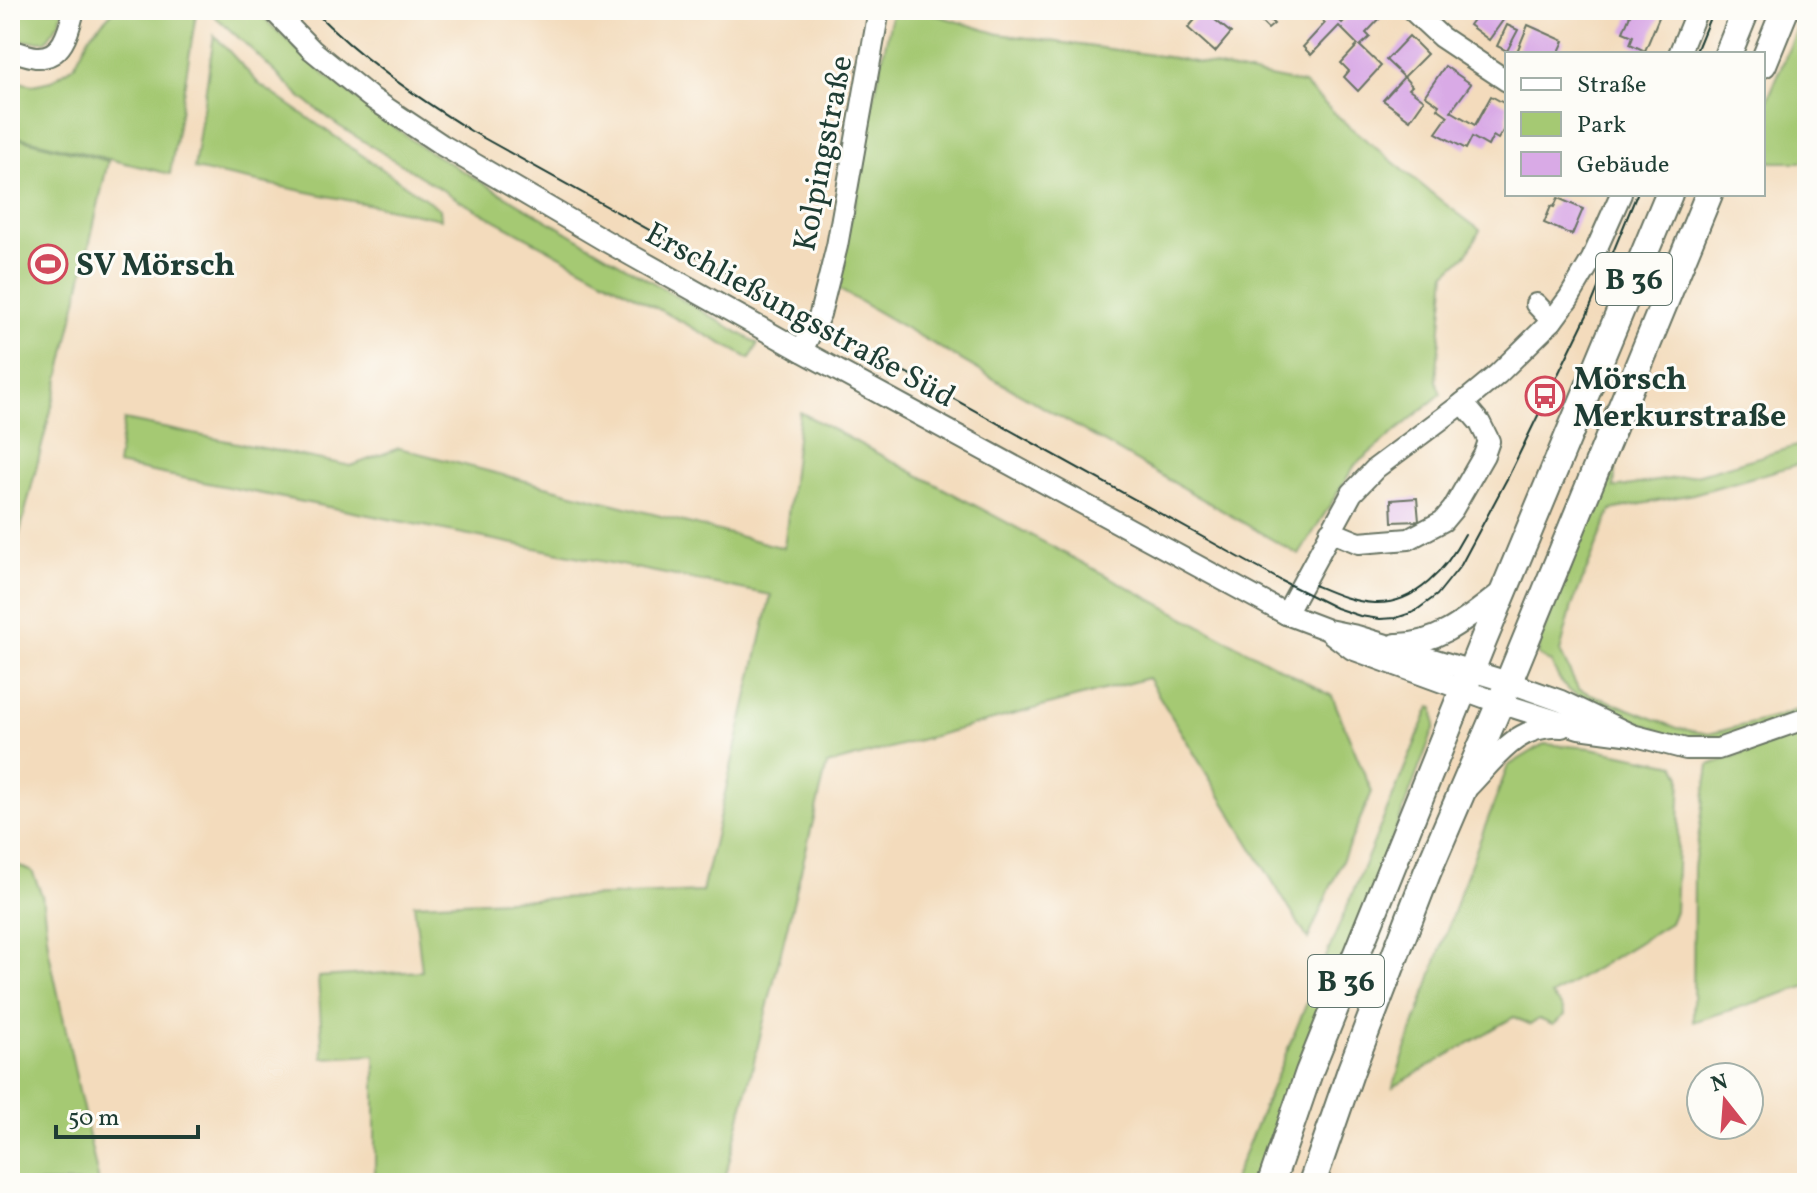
<svg xmlns="http://www.w3.org/2000/svg" width="1817" height="1193" viewBox="0 0 1817 1193" font-family="Vollkorn,serif">
	<style>
		.green { fill: #a5c973; stroke: #628354; stroke-width: 2 }
		.building { fill: #d9aae6 }
		.lines { fill: none; stroke-linecap: round; stroke-linejoin: round }
		.minor-casing { stroke: #697464; stroke-width: 24 }
		.major-casing { stroke: #697464; stroke-width: 30 }
		.minor { stroke: #fff; stroke-width: 20 }
		.major { stroke: #fff; stroke-width: 26 }
		.tram { stroke: #1f3d34; stroke-width: 2 }
		.labels { text-anchor: middle; stroke-width: 6; stroke-linejoin: round; paint-order: stroke }
		.shield { fill: #fdfcf7; stroke: #62766e; stroke-width: 2 }
		.shield-label { font-size: 30px; font-weight: bold; fill: #1f3d34 }
		.street-label { font-size: 32px; fill: #1f3d34; stroke: #fdfcf7 }
		.poi-label { font-size: 32px; font-weight: bold; fill: #1f3d34; stroke: #fdfcf7; text-anchor: start }
	</style>
	<rect width="100%" height="100%" fill="#fdfcf7"/>
	<filter id="ink" filterUnits="userSpaceOnUse"><feTurbulence type="fractalNoise" baseFrequency=".0125" numOctaves="2"/><feDisplacementMap in="SourceGraphic" scale="16" xChannelSelector="R" yChannelSelector="G"/><feConvolveMatrix kernelMatrix="1 2 1 2 8 2 1 2 1" color-interpolation-filters="sRGB"/></filter>
	<filter id="wash" filterUnits="userSpaceOnUse"><feTurbulence type="fractalNoise" baseFrequency=".006" numOctaves="4" result="noise"/><feDisplacementMap in="SourceGraphic" scale="32" xChannelSelector="R" yChannelSelector="G"/><feGaussianBlur stdDeviation="1.8" result="paint"/><feColorMatrix in="noise" values="0 0 0 0 0 0 0 0 0 0 0 0 0 0 0 0 0 1.4 0 .05"/><feComposite in="paint" operator="in"/></filter>
	<g filter="url(#wash)">
		<rect width="100%" height="100%" fill="#f3dbbc"/>
		<!-- green -->
		<g class="green">
			<polygon points="10,10 63,10 60,21 46,41 22,41 10,38"/>
			<polygon points="114,10 193,10 196,14 170,174 10,135 10,80 33,85 51,81 74,66 90,35"/>
			<polygon points="208,10 258,10 270,24 325,75 420,146 758,344 750,359 462,202 339,126 302,98 249,47"/>
			<polygon points="893,10 919,10 999,34 1175,58 1304,84 1345,123 1444,203 1480,230 1468,253 1446,273 1436,381 1441,394 1355,465 1299,555 833,286 856,199 873,102"/>
			<polygon points="1807,10 1807,162 1772,162 1763,156 1763,111 1800,22"/>
			<polygon points="214,35 259,84 440,209 441,219 194,169"/>
			<polygon points="10,136 108,161 62,367 10,571"/>
			<polygon points="800,412 1332,696 1372,792 1308,939 1148,678 827,765 724,1183 375,1183 375,1055 323,1058 318,977 422,971 414,904 702,892 771,595 117,465 124,420 351,466 399,448 784,548"/>
			<polygon points="1807,443 1807,462 1693,494 1611,510 1572,606 1560,652 1578,689 1677,728 1709,734 1776,717 1807,706 1807,712 1721,742 1669,735 1571,692 1562,684 1551,663 1538,655 1540,640 1614,461 1616,461 1614,488 1700,474"/>
			<polygon points="1430,707 1434,708 1435,726 1262,1183 1232,1183"/>
			<polygon points="1807,724 1807,986 1693,1022 1694,867 1709,765 1778,741 1799,726"/>
			<polygon points="1544,744 1591,748 1675,765 1681,776 1675,911 1670,923 1551,996 1562,1007 1565,1015 1553,1025 1539,1019 1530,1025 1514,1017 1393,1087 1458,898 1508,766"/>
			<polygon points="10,862 32,871 42,895 49,952 99,1183 10,1183"/>
		</g>
		<g id="blocks">
			<!-- building -->
			<g class="building">
				<polygon points="1203,10 1231,33 1215,52 1188,28"/>
				<polygon points="1269,10 1280,10 1270,20 1274,24 1268,29 1259,20"/>
				<polygon points="1324,10 1337,10 1333,14 1342,23 1354,10 1382,10 1385,13 1366,33 1370,37 1360,46 1381,66 1358,91 1344,77 1349,71 1341,63 1358,45 1339,26 1311,55 1303,47 1325,23 1318,16"/>
				<polygon points="1480,10 1497,10 1506,16 1489,40 1469,25"/>
				<polygon points="1632,10 1662,10 1645,51 1630,44 1633,36 1623,32"/>
				<polygon points="1507,25 1518,30 1507,51 1497,46"/>
				<polygon points="1528,25 1564,41 1558,54 1516,54"/>
				<polygon points="1409,36 1427,54 1404,77 1412,86 1409,89 1424,100 1410,120 1383,100 1404,77 1386,60"/>
				<polygon points="1445,66 1471,84 1451,111 1475,125 1491,96 1507,105 1507,127 1506,126 1498,139 1493,136 1488,146 1472,137 1466,149 1436,133 1448,116 1437,108 1439,105 1425,95"/>
				<polygon points="1558,198 1583,209 1572,235 1544,223 1551,206 1554,207"/>
				<polygon points="1417,498 1419,521 1392,522 1391,500"/>
			</g>
		</g>
	</g>
	<g filter="url(#ink)">
		<use href="#blocks" fill-opacity="0" stroke="#697464" stroke-width="2"/>
		<g class="lines">
			<defs>
				<g id="minor">
					<polyline points="273,10 312,50 370,97 442,145 604,240 802,351 1286,614 1328,630 1357,636 1508,682 1561,701 1632,735"/>
					<polyline points="1412,10 1441,37 1507,81"/>
					<path d="M10,50C18,52 28,56 36,57C63,59 69,30 74,10"/>
					<polyline points="1679,54 1697,10"/>
					<polyline points="1536,304 1552,321"/>
					<polyline points="802,351 820,314 837,246 879,10"/>
					<polyline points="1330,531 1359,543 1409,539 1443,521 1453,509 1484,455 1489,441 1480,423 1463,403"/>
					<polyline points="1286,614 1352,493 1376,468 1463,403 1498,374 1552,321 1569,298 1592,259 1621,194"/>
					<polyline points="1331,633 1352,649 1500,703 1579,728 1632,735 1686,749 1718,749 1807,718"/>
					<path d="M1396,644C1440,645 1471,615 1504,590"/>
					<path d="M1469,786C1497,757 1517,724 1562,727"/>
				</g>
				<g id="major">
					<polyline points="1728,54 1746,10"/>
					<polyline points="1763,64 1785,10"/>
					<polyline points="1271,1183 1309,1072 1481,646 1669,194"/>
					<polyline points="1312,1183 1351,1070 1427,873 1500,703 1709,194"/>
				</g>
			</defs>
			<!-- minor casing -->
			<use href="#minor" class="minor-casing"/>
			<!-- major casing -->
			<use href="#major" class="major-casing"/>
			<!-- minor -->
			<use href="#minor" class="minor"/>
			<!-- major -->
			<use href="#major" class="major"/>
			<!-- tram -->
			<g class="tram">
				<path d="M313,10C360,58 415,96 471,131L1280,580L1336,608L1360,616L1380,619L1396,618L1414,612L1437,595L1461,565L1508,477L1587,315L1637,194"/>
				<polyline points="1695,54 1713,10"/>
				<path d="M1314,585C1333,593 1353,602 1374,603C1416,605 1447,568 1465,534"/>
			</g>
		</g>
	</g>
	<!-- icons -->
	<defs>
		<symbol id="stadium-ring" viewBox="-11 -11 22 22"><circle r="9.5" fill="#fdfcf7" stroke="#d1495b" stroke-width="1.5"/><path d="M0-5a6.5 5 0 1 0 0 10a6.5 5 0 1 0 0-10ZM-3.5-1.8h7v3.6h-7Z" fill="#d1495b"/></symbol>
		<symbol id="bus-ring" viewBox="-11 -11 22 22"><circle r="9.5" fill="#fdfcf7" stroke="#d1495b" stroke-width="1.5"/><path d="M-5-6H5V4H4V6H2V4H-2V6H-4V4H-5ZM-3.5-4V0h7V-4ZM-3.5 1.2v1.5H-2V1.2ZM2 1.2v1.5H3.5V1.2Z" fill="#d1495b"/></symbol>
	</defs>
	<g fill-rule="evenodd">
		<use href="#stadium-ring" x="26" y="242" width="44" height="44"/>
		<use href="#bus-ring" x="1523" y="374" width="44" height="44"/>
	</g>
	<g class="labels">
		<!-- shield labels -->
		<g class="shield">
			<rect x="1596" y="253" width="76" height="52" rx="6"/>
			<rect x="1308" y="955" width="76" height="52" rx="6"/>
		</g>
		<g class="shield-label">
			<text x="1634" y="289">B 36</text>
			<text x="1346" y="991">B 36</text>
		</g>
		<!-- street labels -->
		<g class="street-label">
			<text transform="translate(822 153) rotate(-79)" y="11">Kolpingstraße</text>
			<text transform="translate(801 314) rotate(29)" y="11">Erschließungsstraße Süd</text>
		</g>
		<!-- poi labels -->
		<g class="poi-label">
			<text x="76" y="275">SV Mörsch</text>
			<text x="1573" y="389">Mörsch<tspan x="1573" dy="37">Merkurstraße</tspan></text>
		</g>
	</g>
	<!-- margin -->
	<rect width="1817" height="1193" fill="none" stroke="#fdfcf7" stroke-width="40"/>
	<!-- legend -->
	<rect x="1505" y="52" width="260" height="144" fill="#fdfcf7" stroke="#a4b0a9" stroke-width="2"/>
	<rect x="1521" y="78" width="40" height="12" fill="#ffffff" stroke="#a4b0a9" stroke-width="2"/>
	<text x="1577" y="92" font-size="24" fill="#1f3d34">Straße</text>
	<rect x="1521" y="112" width="40" height="24" fill="#a5c973" stroke="#a4b0a9" stroke-width="2"/>
	<text x="1577" y="132" font-size="24" fill="#1f3d34">Park</text>
	<rect x="1521" y="152" width="40" height="24" fill="#d9aae6" stroke="#a4b0a9" stroke-width="2"/>
	<text x="1577" y="172" font-size="24" fill="#1f3d34">Gebäude</text>
	<!-- north arrow -->
	<g transform="translate(1725 1101) rotate(343)"><circle r="38" fill="#fdfcf7" stroke="#a4b0a9" stroke-width="2"/>
	<path d="M0-6L14 30L0 20L-14 30Z" fill="#d1495b"/>
	<text y="-12" font-size="22" font-weight="bold" text-anchor="middle" fill="#1f3d34">N</text>
	</g>
	<!-- scale -->
	<path d="M56 1125v12h142v-12" fill="none" stroke="#1f3d34" stroke-width="4"/>
	<text x="68" y="1125" font-size="24" fill="#1f3d34" stroke="#fdfcf7" stroke-width="6" paint-order="stroke">50 m</text>
</svg>
